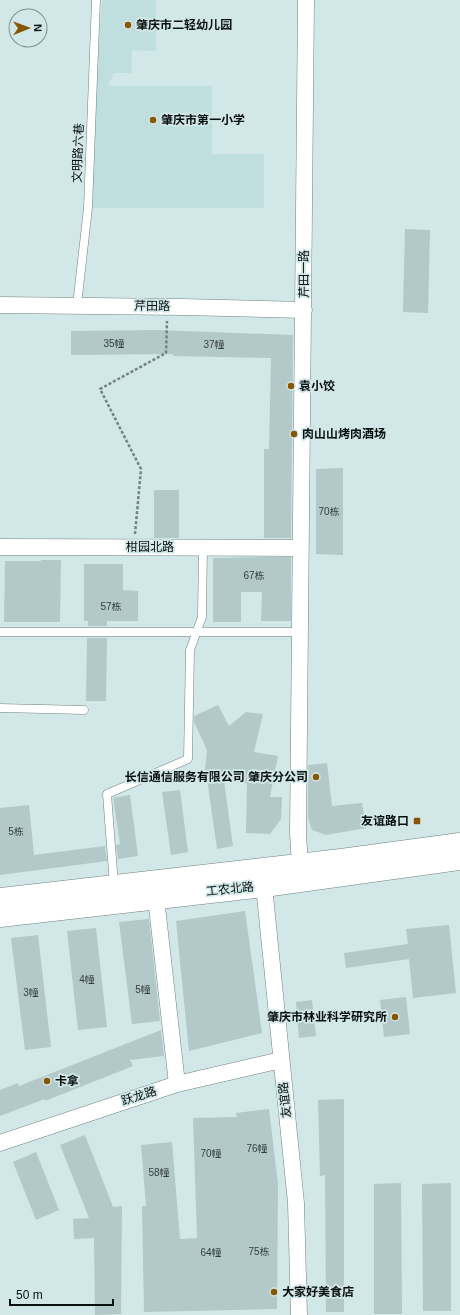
<svg xmlns="http://www.w3.org/2000/svg" width="460" height="1315" viewBox="0 0 460 1315" font-family="Helvetica,'Noto Sans SC',sans-serif">
	<style>
		.built { fill: #bfdede }
		.building { fill: #b3c8c8 }
		.lines { fill: none; stroke-linecap: round; stroke-linejoin: round }
		.lane-casing { stroke: #6f8282; stroke-width: 9 }
		.street-casing { stroke: #6f8282; stroke-width: 17 }
		.secondary-casing { stroke: #6f8282; stroke-width: 23 }
		.path { stroke: #748282; stroke-width: 2.5; stroke-dasharray: 3 2; stroke-linecap: butt }
		.lane { stroke: #fff; stroke-width: 8 }
		.street { stroke: #fff; stroke-width: 16 }
		.secondary { stroke: #fff; stroke-width: 22 }
		.poi-dot { fill: #895600; stroke: #d2e7e7; stroke-width: 1.5 }
		.labels { text-anchor: middle; stroke-width: 3.5; stroke-linejoin: round; paint-order: stroke }
		.number-label { font-size: 10px; fill: #343e3e }
		.poi-label { font-size: 12px; font-weight: bold; fill: #091010; stroke: #d2e7e7; text-anchor: start }
		.street-label { font-size: 12px; fill: #091010; stroke: #d2e7e7 }
	</style>
	<rect width="100%" height="100%" fill="#d2e7e7"/>
	<!-- built -->
	<polygon class="built" points="102,0 156,0 156,51 132,50 131,73 114,73 108,86 212,86 212,154 264,154 264,208 92,208 96,86"/>
	<!-- building -->
	<g class="building">
		<polygon points="405,229 430,230 428,313 403,312"/>
		<polygon points="157,330 293,335 291,538 264,538 264,449 269,449 271,358 173,356 173,354 71,355 71,331"/>
		<polygon points="343,468 343,555 316,554 316,469"/>
		<rect x="154" y="490" width="25" height="48"/>
		<polygon points="264,557 291,557 291,621 261,621 262,592 241,592 241,622 213,622 213,558"/>
		<polygon points="41,560 61,560 60,622 4,622 5,561 41,561"/>
		<polygon points="84,564 123,564 123,590 138,591 138,621 107,621 107,626 88,626 88,621 84,621"/>
		<polygon points="87,638 107,638 106,701 86,701"/>
		<polygon points="218,705 229,726 246,712 263,714 254,752 278,756 270,797 282,797 281,819 270,834 246,833 247,783 224,781 233,846 217,849 207,779 204,779 207,750 194,722 194,716"/>
		<polygon points="327,763 332,806 362,803 366,828 326,835 312,830 308,818 308,765"/>
		<polygon points="180,790 188,852 171,855 162,792"/>
		<polygon points="130,795 138,856 118,859 116,845 120,844 113,798"/>
		<polygon points="29,805 34,855 105,846 107,861 0,875 0,808"/>
		<polygon points="245,911 262,1033 189,1051 176,921"/>
		<polygon points="149,919 160,1021 132,1024 119,922"/>
		<polygon points="449,925 456,993 413,998 409,959 346,968 344,953 408,944 406,929"/>
		<polygon points="96,928 107,1027 78,1030 67,931"/>
		<polygon points="38,935 51,1047 25,1050 11,938"/>
		<polygon points="406,997 410,1034 384,1037 380,1000"/>
		<polygon points="312,1000 316,1036 299,1038 296,1002"/>
		<polygon points="161,1030 164,1056 130,1060 133,1066 45,1101 45,1099 0,1116 0,1090 18,1083 19,1086"/>
		<polygon points="344,1099 344,1312 326,1312 325,1175 320,1176 318,1100"/>
		<polygon points="269,1109 278,1184 277,1309 144,1312 142,1206 146,1206 141,1145 172,1142 180,1239 197,1238 193,1118 237,1117 236,1113"/>
		<polygon points="85,1135 113,1207 122,1206 121,1314 95,1315 94,1238 74,1239 73,1219 89,1218 60,1145"/>
		<polygon points="36,1152 59,1210 36,1220 13,1162"/>
		<polygon points="401,1183 402,1314 374,1314 374,1184"/>
		<polygon points="451,1183 451,1311 423,1311 422,1184"/>
	</g>
	<g class="lines">
		<defs>
			<g id="lane">
				<polyline points="77,305 88,208 96,0"/>
				<polyline points="0,632 299,632"/>
				<polyline points="0,708 84,710"/>
				<polyline points="114,885 107,794 188,759 190,650 202,617 203,548"/>
			</g>
			<g id="street">
				<polyline points="0,305 182,307 304,310"/>
				<polyline points="0,547 300,548"/>
				<polyline points="300,864 298,834 306,0"/>
				<polyline points="264,886 296,1203 299,1315"/>
				<polyline points="156,898 177,1084"/>
				<polyline points="0,1143 177,1084 281,1060"/>
			</g>
			<g id="secondary">
				<polyline points="0,899 341,860 460,844"/>
				<polyline points="0,916 264,886 460,859"/>
			</g>
		</defs>
		<!-- lane casing -->
		<use href="#lane" class="lane-casing"/>
		<!-- street casing -->
		<use href="#street" class="street-casing"/>
		<!-- secondary casing -->
		<use href="#secondary" class="secondary-casing"/>
		<!-- path -->
		<polyline class="path" points="135,534 141,469 100,389 166,353 167,321"/>
		<!-- lane -->
		<use href="#lane" class="lane"/>
		<!-- street -->
		<use href="#street" class="street"/>
		<!-- secondary -->
		<use href="#secondary" class="secondary"/>
	</g>
	<!-- markers -->
	<g class="poi-dot">
		<circle cx="128" cy="25" r="4"/>
		<circle cx="153" cy="120" r="4"/>
		<circle cx="291" cy="386" r="4"/>
		<circle cx="294" cy="434" r="4"/>
		<circle cx="316" cy="777" r="4"/>
		<rect x="413" y="817" width="8" height="8" rx="2"/>
		<circle cx="395" cy="1017" r="4"/>
		<circle cx="47" cy="1081" r="4"/>
		<circle cx="274" cy="1292" r="4"/>
	</g>
	<g class="labels">
		<!-- number labels -->
		<g class="number-label">
			<text x="114" y="347">35幢</text>
			<text x="214" y="348">37幢</text>
			<text x="329" y="515">70栋</text>
			<text x="254" y="579">67栋</text>
			<text x="111" y="610">57栋</text>
			<text x="16" y="835">5栋</text>
			<text x="87" y="983">4幢</text>
			<text x="143" y="993">5幢</text>
			<text x="31" y="996">3幢</text>
			<text x="257" y="1152">76幢</text>
			<text x="211" y="1157">70幢</text>
			<text x="159" y="1176">58幢</text>
			<text x="259" y="1255">75栋</text>
			<text x="211" y="1256">64幢</text>
		</g>
		<!-- poi labels -->
		<g class="poi-label">
			<text x="136" y="29">肇庆市二轻幼儿园</text>
			<text x="161" y="124">肇庆市第一小学</text>
			<text x="299" y="390">袁小饺</text>
			<text x="302" y="438">肉山山烤肉酒场</text>
			<text x="308" y="781" text-anchor="end">长信通信服务有限公司 肇庆分公司</text>
			<text x="409" y="825" text-anchor="end">友谊路口</text>
			<text x="387" y="1021" text-anchor="end">肇庆市林业科学研究所</text>
			<text x="55" y="1085">卡拿</text>
			<text x="282" y="1296">大家好美食店</text>
		</g>
		<!-- street labels -->
		<g class="street-label">
			<text transform="translate(78 153) rotate(-88)" y="4">文明路六巷</text>
			<text transform="translate(304 274) rotate(-90)" y="4">芹田一路</text>
			<text transform="translate(152 306) rotate(1)" y="4">芹田路</text>
			<text x="150" y="551">柑园北路</text>
			<text transform="translate(230 889) rotate(-6)" y="4">工农北路</text>
			<text transform="translate(139 1096) rotate(-18)" y="4">跃龙路</text>
			<text transform="translate(285 1100) rotate(-96)" y="4">友谊路</text>
		</g>
	</g>
	<!-- north arrow -->
	<g transform="translate(28 28) rotate(89)"><circle r="19" fill="#d2e7e7" stroke="#829191"/>
	<path d="M0-3L7 15L0 10L-7 15Z" fill="#895600"/>
	<text y="-6" font-size="11" font-weight="bold" text-anchor="middle" fill="#091010">N</text>
	</g>
	<!-- scale -->
	<path d="M10 1299v6h103v-6" fill="none" stroke="#091010" stroke-width="2"/>
	<text x="16" y="1299" font-size="12" fill="#091010" stroke="#d2e7e7" stroke-width="3" paint-order="stroke">50 m</text>
</svg>
